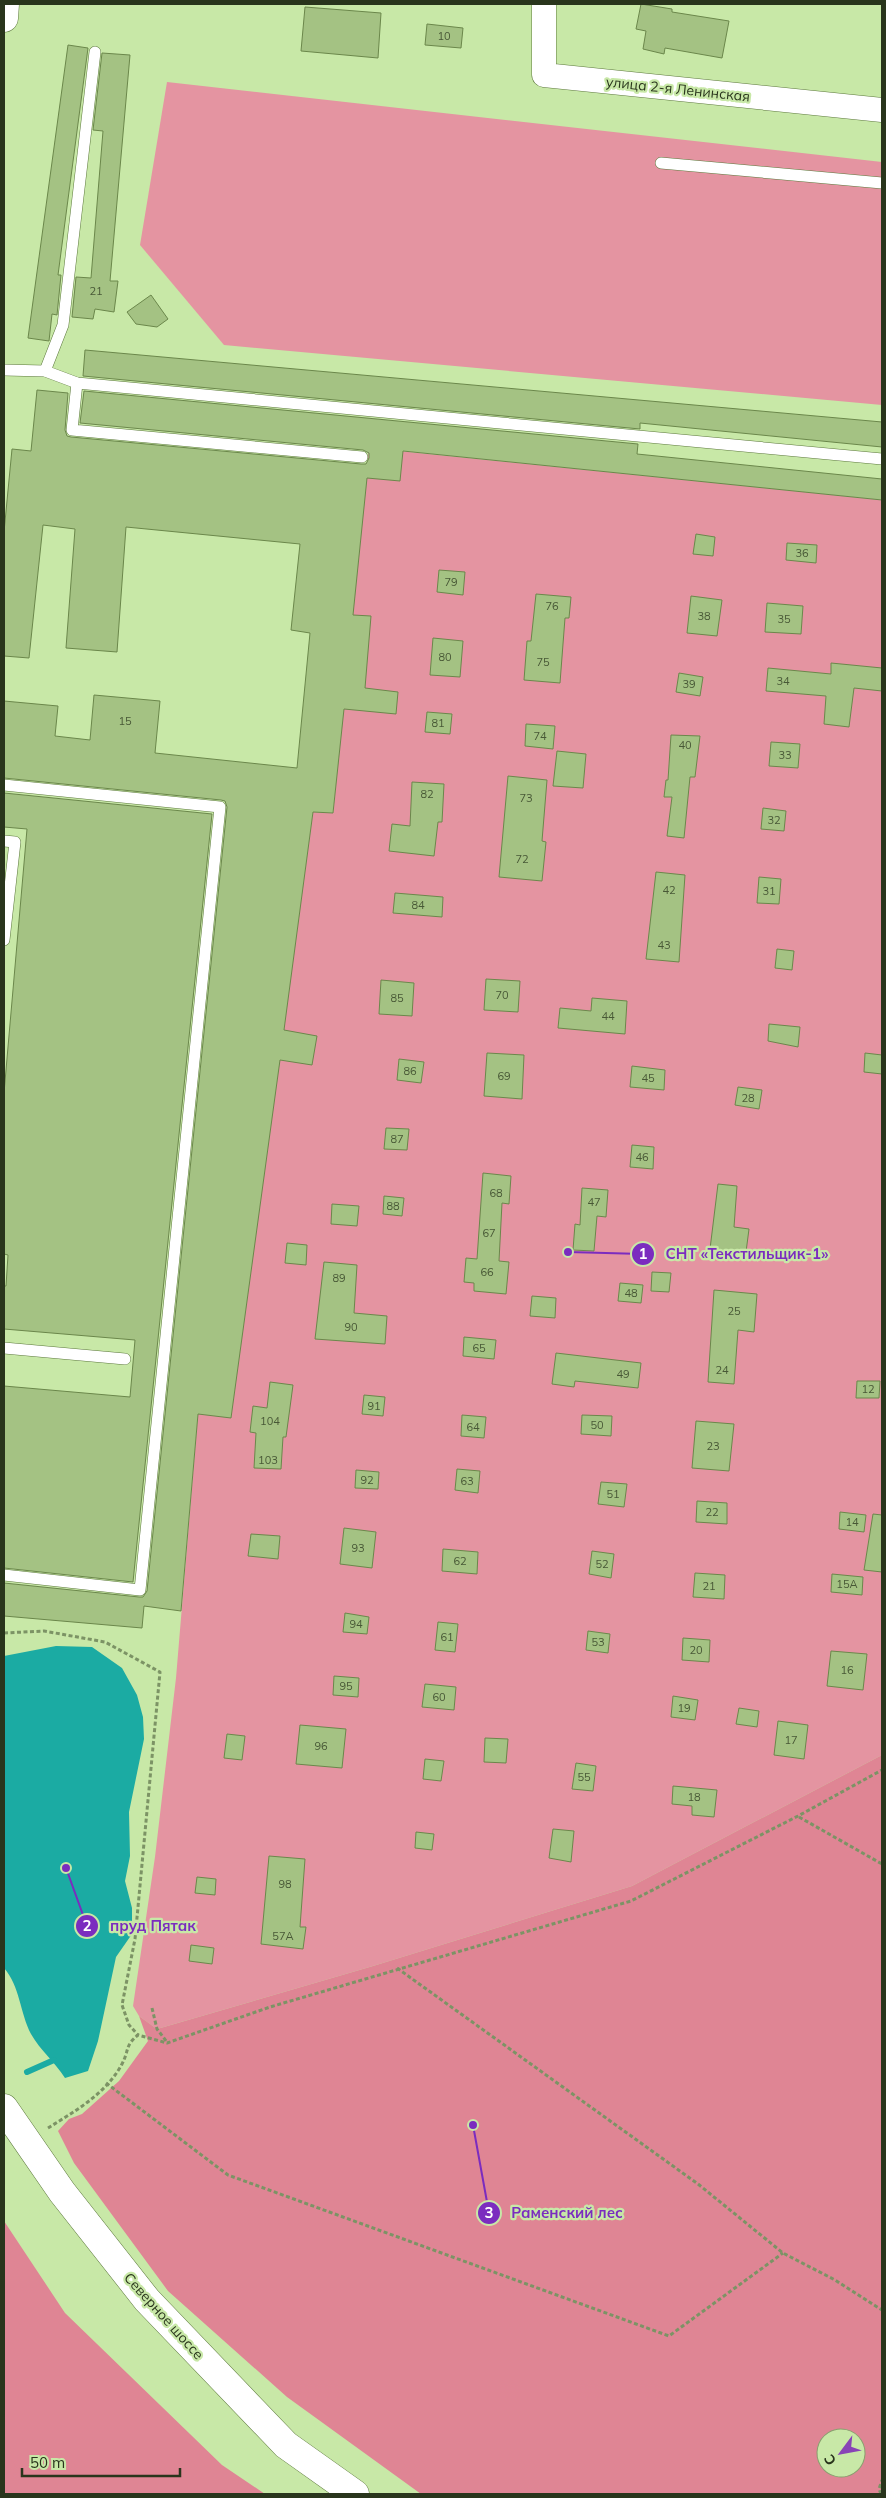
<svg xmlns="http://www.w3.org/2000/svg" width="886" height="2498" viewBox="0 0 886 2498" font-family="Mulish,sans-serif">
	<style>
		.green { fill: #e494a1 }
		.forest { fill: #df8594; fill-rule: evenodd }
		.water { fill: #1baba3 }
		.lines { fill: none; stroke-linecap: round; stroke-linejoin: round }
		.stream { stroke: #1baba3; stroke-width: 6 }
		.building { fill: #a4c283; stroke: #6b874b }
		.lane-casing { stroke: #5d793d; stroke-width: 12 }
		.street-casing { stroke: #5d793d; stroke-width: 25 }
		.primary-casing { stroke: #5d793d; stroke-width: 29 }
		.path { stroke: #7c9365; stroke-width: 3; stroke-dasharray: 4 2.5; stroke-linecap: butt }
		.lane { stroke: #fff; stroke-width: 11 }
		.street { stroke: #fff; stroke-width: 24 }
		.primary { stroke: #fff; stroke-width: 28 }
		.labels { text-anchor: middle; stroke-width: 4.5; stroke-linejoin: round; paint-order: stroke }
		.number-label { font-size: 11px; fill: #485836 }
		.street-label { font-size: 14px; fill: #29351c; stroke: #c8e8a7 }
		.leader { fill: none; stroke: #7b2cbf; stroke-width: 2 }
		.callout-dot { fill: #7b2cbf; stroke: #c8e8a7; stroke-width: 2 }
		.mark-label { font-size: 15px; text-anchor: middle; font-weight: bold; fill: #fff }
		.callout-label { font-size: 15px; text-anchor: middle; font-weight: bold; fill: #7b2cbf; stroke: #c8e8a7; stroke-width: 4.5; stroke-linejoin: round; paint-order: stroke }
	</style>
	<rect width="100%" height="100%" fill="#c8e8a7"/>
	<!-- green -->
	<g class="green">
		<polygon points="167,82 882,162 882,405 224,345 140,245"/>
		<polygon points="369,448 882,500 882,1755 632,1886 373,1966 157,2029 139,2016 133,2006 155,1857 176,1678 198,1414 231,1417 313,812 333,813"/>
	</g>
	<!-- forest -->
	<g class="forest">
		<path d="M882,1755V2494H421L287,2397L168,2291L74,2163L58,2131L69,2119L82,2114L119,2081L148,2041L139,2016L157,2029L373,1966L632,1886ZM826,2438H856V2468H826Z"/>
		<polygon points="4,2221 65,2313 222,2465 265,2494 4,2494"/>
	</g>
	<!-- water -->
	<path class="water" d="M56,1646L92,1647L122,1668L137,1695L143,1717L144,1739L129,1812L130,1856L125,1881L132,1908V1934L116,1957L98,2041L88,2071L65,2078C55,2062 40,2050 31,2034C20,2013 20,1986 4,1968V1656Z"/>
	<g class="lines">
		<!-- stream -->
		<polyline class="stream" points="27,2072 54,2060"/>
	</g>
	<!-- building -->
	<g class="building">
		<polygon points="641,4 672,9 672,12 729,21 722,58 665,48 664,54 643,49 646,31 636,29"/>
		<polygon points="305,7 381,13 378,58 301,51"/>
		<polygon points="427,24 463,28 461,48 425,45"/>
		<polygon points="68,45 88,48 58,275 61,275 57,315 52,314 49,341 28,338"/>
		<polygon points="102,53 130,55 110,281 118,281 114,312 95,309 93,319 72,317 76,277 91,278 103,131 93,130"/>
		<polygon points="151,295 168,319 157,327 136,324 127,312"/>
		<polygon points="85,350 882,422 882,447 640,423 640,429 83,376"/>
		<polygon points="37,390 68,393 65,430 67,436 71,437 361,464 366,464 369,458 369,453 363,450 80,423 84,391 638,444 637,454 882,479 882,500 403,451 400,481 367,478 353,615 371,616 365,688 398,692 396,714 344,709 333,813 313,812 284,1030 317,1036 312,1065 280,1060 231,1418 198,1414 181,1611 144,1606 142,1628 4,1616 4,1583 139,1597 143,1597 147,1591 227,807 225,801 221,800 4,778 4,701 58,706 55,736 90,740 94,695 160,701 155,753 297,768 310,633 291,630 300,544 126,527 117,652 66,648 75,529 43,525 29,658 4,656 4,532 12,449 31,451"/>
		<polygon points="696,534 715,537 713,556 693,554"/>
		<polygon points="787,543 817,545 816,563 786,560"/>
		<polygon points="439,570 465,572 463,595 437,592"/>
		<polygon points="536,594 571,597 569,618 565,618 560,683 524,680 527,641 531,641"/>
		<polygon points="691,596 722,600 717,636 687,633"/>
		<polygon points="767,603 803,606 801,634 765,632"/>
		<polygon points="433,638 463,641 460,677 430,675"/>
		<polygon points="831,663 882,668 882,691 854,688 849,727 824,724 826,696 766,691 768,668 831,674"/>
		<polygon points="679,673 703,677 700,696 676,692"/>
		<polygon points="427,712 452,714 450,734 425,732"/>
		<polygon points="526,724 555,726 553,749 525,746"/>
		<polygon points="671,735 700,736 695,777 690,777 684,838 667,836 672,797 664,797 666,780 668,780"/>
		<polygon points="771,742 800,744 798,768 769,766"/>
		<polygon points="557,751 586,754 583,788 553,786"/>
		<polygon points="508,776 547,780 542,841 546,842 542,881 499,877"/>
		<polygon points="412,782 444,784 442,822 438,822 434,856 389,851 392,824 410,826"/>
		<polygon points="4,793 212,814 133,1582 4,1568 4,1386 130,1397 135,1340 4,1329 4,1286 6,1286 8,1255 4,1254 4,1093 27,829 4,827"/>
		<polygon points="763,808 786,811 784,831 761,829"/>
		<polygon points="656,872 685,875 679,962 646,959"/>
		<polygon points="759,877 781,879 779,904 757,903"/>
		<polygon points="395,893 443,897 442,917 393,913"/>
		<polygon points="777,949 794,951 792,970 775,968"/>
		<polygon points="486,979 520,981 518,1012 484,1010"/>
		<polygon points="381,980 414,983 412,1016 379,1014"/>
		<polygon points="592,998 627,1001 625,1034 558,1028 560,1008 591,1011"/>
		<polygon points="769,1024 800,1027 798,1047 768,1041"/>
		<polygon points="487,1053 524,1055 522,1099 484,1096"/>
		<polygon points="865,1053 882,1055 882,1074 864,1072"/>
		<polygon points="399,1059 424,1062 421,1083 397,1080"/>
		<polygon points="632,1066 665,1070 664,1090 630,1087"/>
		<polygon points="738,1087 762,1090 759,1109 735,1105"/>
		<polygon points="386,1128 409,1129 407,1150 384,1149"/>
		<polygon points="632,1145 654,1147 653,1169 630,1167"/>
		<polygon points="483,1173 511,1176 509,1204 502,1203 499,1261 509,1262 506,1294 474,1291 474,1283 464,1282 466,1258 477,1259"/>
		<polygon points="718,1184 737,1186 734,1227 749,1229 746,1252 710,1249"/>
		<polygon points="582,1188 608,1190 606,1217 597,1216 594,1251 573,1250 575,1224 580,1225"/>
		<polygon points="384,1196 404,1198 402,1216 383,1214"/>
		<polygon points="332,1204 359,1206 357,1226 331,1224"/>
		<polygon points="287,1243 307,1245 306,1265 285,1263"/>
		<polygon points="324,1262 357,1265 354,1313 387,1316 385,1344 315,1339"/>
		<polygon points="652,1272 671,1273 669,1292 651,1291"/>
		<polygon points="620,1283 643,1285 641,1303 618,1301"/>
		<polygon points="714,1290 757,1294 754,1332 738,1330 734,1384 708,1382"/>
		<polygon points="532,1296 556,1298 555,1318 530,1316"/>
		<polygon points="464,1337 496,1340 494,1359 463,1356"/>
		<polygon points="556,1353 641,1363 638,1388 575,1381 574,1387 552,1384"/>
		<polygon points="857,1381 880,1381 879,1398 856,1398"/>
		<polygon points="270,1382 293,1385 286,1437 283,1437 281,1469 254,1468 256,1433 250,1432 253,1406 267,1408"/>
		<polygon points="364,1395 385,1397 383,1416 362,1414"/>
		<polygon points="462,1415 486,1417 484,1438 461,1436"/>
		<polygon points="582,1415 612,1416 611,1436 581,1434"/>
		<polygon points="696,1421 734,1424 729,1471 692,1468"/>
		<polygon points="457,1469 480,1471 478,1493 455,1490"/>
		<polygon points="356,1470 379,1472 378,1489 355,1488"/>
		<polygon points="601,1482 627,1484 624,1507 598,1504"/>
		<polygon points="697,1501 727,1503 727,1524 696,1522"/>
		<polygon points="840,1512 866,1515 864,1532 839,1529"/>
		<polygon points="873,1514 882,1515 882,1572 864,1570"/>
		<polygon points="344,1528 376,1532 372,1568 340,1564"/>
		<polygon points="251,1534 280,1536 278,1559 248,1556"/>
		<polygon points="443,1549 478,1552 477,1574 442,1571"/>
		<polygon points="592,1551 614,1554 611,1578 589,1574"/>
		<polygon points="695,1573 725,1575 724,1599 693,1597"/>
		<polygon points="832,1574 863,1577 862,1595 831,1592"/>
		<polygon points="345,1613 369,1617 367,1634 343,1632"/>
		<polygon points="438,1622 458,1624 455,1652 435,1650"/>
		<polygon points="588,1631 610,1634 608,1653 586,1650"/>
		<polygon points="683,1638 710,1640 709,1662 682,1660"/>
		<polygon points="831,1651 867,1654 863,1690 827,1686"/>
		<polygon points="334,1676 359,1678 358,1697 333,1695"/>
		<polygon points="425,1684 456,1687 454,1710 422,1707"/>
		<polygon points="673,1696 698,1700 695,1720 671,1717"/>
		<polygon points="739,1708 759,1711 757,1727 736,1724"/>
		<polygon points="778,1721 808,1725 804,1759 774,1755"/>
		<polygon points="300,1725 346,1729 342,1768 296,1764"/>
		<polygon points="227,1734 245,1736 242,1760 224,1758"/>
		<polygon points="485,1738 508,1739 506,1763 484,1762"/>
		<polygon points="425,1759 444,1761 441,1781 423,1779"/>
		<polygon points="576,1763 596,1766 593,1791 572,1789"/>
		<polygon points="673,1786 717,1790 714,1817 692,1815 692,1806 672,1804"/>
		<polygon points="553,1829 574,1831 571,1862 549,1858"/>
		<polygon points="416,1832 434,1834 432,1850 415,1848"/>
		<polygon points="269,1856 305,1859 300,1927 306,1927 303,1949 261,1944"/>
		<polygon points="197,1877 216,1879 215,1895 195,1893"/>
		<polygon points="191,1945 214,1948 212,1964 189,1961"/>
	</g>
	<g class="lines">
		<defs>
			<g id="lane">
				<polyline points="661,163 882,183"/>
				<polyline points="4,370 45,371 77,383 882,459"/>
				<polyline points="45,371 63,325 95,52"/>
				<polyline points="77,383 72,430 362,457"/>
				<polyline points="4,785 220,807 140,1590 4,1575"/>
				<polyline points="4,841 15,842 4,940"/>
				<polyline points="4,1348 125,1359"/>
			</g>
			<polyline id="street" points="544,4 544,75 882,110"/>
			<g id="primary">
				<polyline points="4,18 5,4"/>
				<polyline points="4,2108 62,2192 147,2300 286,2445 355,2494"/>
			</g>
		</defs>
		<!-- lane casing -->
		<use href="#lane" class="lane-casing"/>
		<!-- street casing -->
		<use href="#street" class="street-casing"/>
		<!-- primary casing -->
		<use href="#primary" class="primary-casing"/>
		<!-- path -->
		<g class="path">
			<polyline points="4,1633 44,1631 105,1642 160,1672 135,1939 122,2005 129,2025 138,2035"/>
			<polyline points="799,1817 882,1864"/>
			<polyline points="397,1968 698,2184 783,2253 835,2280 882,2310"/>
			<polyline points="152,2008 157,2029 167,2042"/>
			<polyline points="106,2083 228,2175 669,2336 783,2253"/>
			<path d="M48,2128C75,2111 106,2094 122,2064C129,2051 125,2045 138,2035L167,2043L270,2007L631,1901L798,1816L882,1770"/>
			<polyline points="881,2494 879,2489 882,2480"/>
		</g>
		<!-- lane -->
		<use href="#lane" class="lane"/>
		<!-- street -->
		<use href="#street" class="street"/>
		<!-- primary -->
		<use href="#primary" class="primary"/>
	</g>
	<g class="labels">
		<!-- number labels -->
		<g class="number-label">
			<text x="444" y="40">10</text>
			<text x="96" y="295">21</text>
			<text x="802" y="557">36</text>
			<text x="451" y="586">79</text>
			<text x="552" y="610">76</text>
			<text x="704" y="620">38</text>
			<text x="784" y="623">35</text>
			<text x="445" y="661">80</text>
			<text x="543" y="666">75</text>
			<text x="783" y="685">34</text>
			<text x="689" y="688">39</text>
			<text x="125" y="725">15</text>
			<text x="438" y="727">81</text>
			<text x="540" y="740">74</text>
			<text x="685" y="749">40</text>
			<text x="785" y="759">33</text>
			<text x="427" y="798">82</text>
			<text x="526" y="802">73</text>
			<text x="774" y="824">32</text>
			<text x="522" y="863">72</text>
			<text x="669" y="894">42</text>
			<text x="769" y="895">31</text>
			<text x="418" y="909">84</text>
			<text x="664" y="949">43</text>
			<text x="502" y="999">70</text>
			<text x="397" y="1002">85</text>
			<text x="608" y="1020">44</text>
			<text x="410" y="1075">86</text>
			<text x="504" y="1080">69</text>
			<text x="648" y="1082">45</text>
			<text x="748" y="1102">28</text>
			<text x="397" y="1143">87</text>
			<text x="642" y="1161">46</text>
			<text x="496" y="1197">68</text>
			<text x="594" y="1206">47</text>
			<text x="393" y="1210">88</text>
			<text x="489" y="1237">67</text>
			<text x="487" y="1276">66</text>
			<text x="339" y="1282">89</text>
			<text x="631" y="1297">48</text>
			<text x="734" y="1315">25</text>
			<text x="351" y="1331">90</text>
			<text x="479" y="1352">65</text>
			<text x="722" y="1374">24</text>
			<text x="623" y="1378">49</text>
			<text x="868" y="1393">12</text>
			<text x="374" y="1410">91</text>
			<text x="270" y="1425">104</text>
			<text x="597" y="1429">50</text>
			<text x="473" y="1431">64</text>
			<text x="713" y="1450">23</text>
			<text x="268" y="1464">103</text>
			<text x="367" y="1484">92</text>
			<text x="467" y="1485">63</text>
			<text x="613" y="1498">51</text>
			<text x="712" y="1516">22</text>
			<text x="852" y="1526">14</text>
			<text x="358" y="1552">93</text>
			<text x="460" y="1565">62</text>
			<text x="602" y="1568">52</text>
			<text x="847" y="1588">15А</text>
			<text x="709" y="1590">21</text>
			<text x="356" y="1628">94</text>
			<text x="447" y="1641">61</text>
			<text x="598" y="1646">53</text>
			<text x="696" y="1654">20</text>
			<text x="847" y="1674">16</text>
			<text x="346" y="1690">95</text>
			<text x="439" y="1701">60</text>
			<text x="684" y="1712">19</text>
			<text x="791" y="1744">17</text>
			<text x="321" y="1750">96</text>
			<text x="584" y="1781">55</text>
			<text x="694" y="1801">18</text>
			<text x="285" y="1888">98</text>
			<text x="283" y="1940">57А</text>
		</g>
		<!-- street labels -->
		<g class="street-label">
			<text transform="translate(678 89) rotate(6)" y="5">улица 2-я Ленинская</text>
			<text transform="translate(164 2316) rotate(48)" y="5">Северное шоссе</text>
		</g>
	</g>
	<!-- callouts -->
	<path class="leader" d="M568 1252L643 1254M66 1868L87 1926M473 2125L489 2213"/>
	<g class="callout-dot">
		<circle cx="568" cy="1252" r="5"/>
		<circle cx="66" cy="1868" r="5"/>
		<circle cx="473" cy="2125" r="5"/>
		<circle cx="643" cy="1254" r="12"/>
		<circle cx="87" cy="1926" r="12"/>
		<circle cx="489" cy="2213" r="12"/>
	</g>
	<g class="mark-label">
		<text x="643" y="1259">1</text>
		<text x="87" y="1931">2</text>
		<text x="489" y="2218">3</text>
	</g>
	<g class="callout-label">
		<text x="747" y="1259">СНТ «Текстильщик-1»</text>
		<text x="153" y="1931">пруд Пятак</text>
		<text x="567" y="2218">Раменский лес</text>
	</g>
	<!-- border -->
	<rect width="886" height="2498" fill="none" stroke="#29351c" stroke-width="10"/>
	<!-- north arrow -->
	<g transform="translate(841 2453) rotate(238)"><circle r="24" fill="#c8e8a7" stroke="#88a06f"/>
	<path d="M0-4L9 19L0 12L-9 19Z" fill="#8843b6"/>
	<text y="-8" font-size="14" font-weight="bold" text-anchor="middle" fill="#29351c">С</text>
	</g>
	<!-- scale -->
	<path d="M22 2468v8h158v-8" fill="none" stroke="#29351c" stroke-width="2.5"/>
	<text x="30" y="2468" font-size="15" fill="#29351c" stroke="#c8e8a7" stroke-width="4" paint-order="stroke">50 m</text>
</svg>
